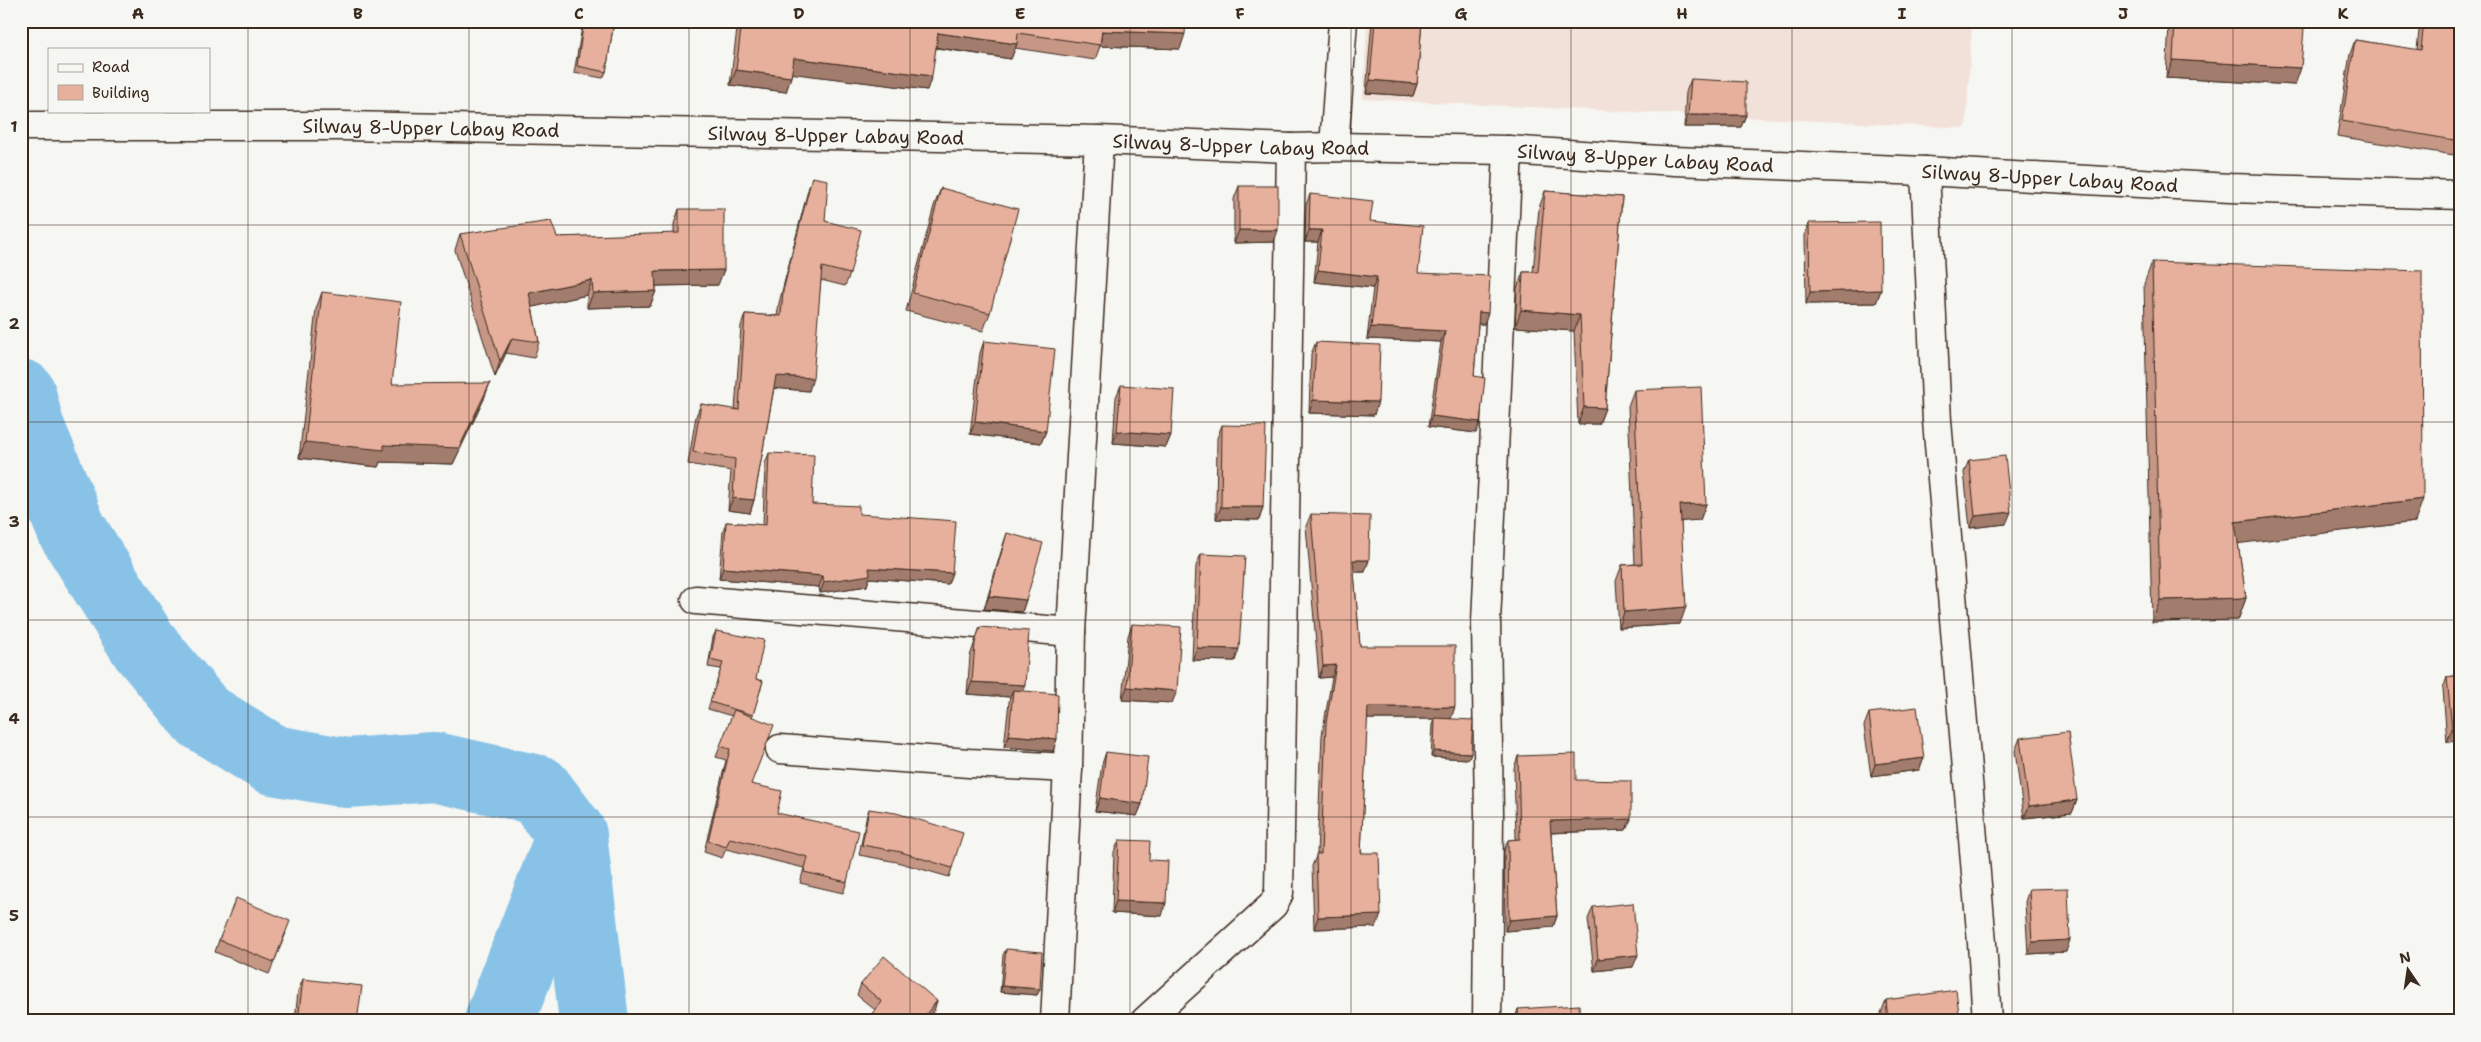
<svg xmlns="http://www.w3.org/2000/svg" width="2481" height="1042" viewBox="0 0 2481 1042" font-family="'Shantell Sans',sans-serif">
	<style>
		.built { fill: #f2e1d8 }
		.lines { fill: none; stroke-linecap: round; stroke-linejoin: round }
		.river { stroke: #88c3e7; stroke-width: 70 }
		.street-casing { stroke: #3b2a1e; stroke-width: 31 }
		.secondary-casing { stroke: #3b2a1e; stroke-width: 31 }
		.street { stroke: #f6f6f2; stroke-width: 28 }
		.secondary { stroke: #f6f6f2; stroke-width: 28 }
		.wall { fill: #c79786; stroke: #3b2a1e }
		.shaded-wall { fill: #a27b6d; stroke: #3b2a1e }
		.building { fill: #e7b09c; stroke: #3b2a1e }
		.grid { fill: none; stroke: #3b2a1e; stroke-width: 1; stroke-opacity: 0.55 }
		.labels { text-anchor: middle; stroke-width: 4; stroke-linejoin: round; paint-order: stroke }
		.street-label { font-size: 19px; fill: #3b2a1e; stroke: #f6f6f2 }
		.neatline { fill: none; stroke: #3b2a1e; stroke-width: 2 }
		.grid-label { font-size: 16px; text-anchor: middle; font-weight: bold; fill: #3b2a1e }
	</style>
	<rect width="100%" height="100%" fill="#f6f6f2"/>
	<filter id="ink" filterUnits="userSpaceOnUse"><feTurbulence type="fractalNoise" baseFrequency=".02" numOctaves="2"/><feDisplacementMap in="SourceGraphic" scale="10" xChannelSelector="R" yChannelSelector="G"/><feConvolveMatrix kernelMatrix="1 2 1 2 8 2 1 2 1" color-interpolation-filters="sRGB"/></filter>
	<g filter="url(#ink)">
		<!-- built -->
		<polygon class="built" points="1367,21 1972,21 1966,128 1363,99"/>
		<g class="lines">
			<!-- river -->
			<g class="river">
				<polyline points="21,394 29,426 72,530 145,647 202,716 273,760 347,773 434,767 538,790 572,835 594,1021"/>
				<polyline points="499,1021 569,841"/>
			</g>
			<defs>
				<g id="street">
					<polyline points="1334,147 1343,21"/>
					<polyline points="1925,171 1937,421 1982,943 1987,1021"/>
					<polyline points="696,600 1071,632"/>
					<polyline points="780,749 969,763 1068,768"/>
					<polyline points="1055,1021 1068,768 1071,632 1099,140"/>
					<polyline points="1145,1021 1273,905 1279,893 1291,148"/>
					<polyline points="1487,1021 1489,814 1486,622 1508,150"/>
				</g>
				<g id="secondary">
					<path id="s1" d="M21,126H343L1099,140L1291,148L1334,147L1508,150L1675,161L1925,171L2230,188L2460,195"/>
				</g>
			</defs>
			<!-- street casing -->
			<use href="#street" class="street-casing"/>
			<!-- secondary casing -->
			<use href="#secondary" class="secondary-casing"/>
			<!-- street -->
			<use href="#street" class="street"/>
			<!-- secondary -->
			<use href="#secondary" class="secondary"/>
		</g>
		<!-- wall -->
		<g class="wall">
			<polygon points="583,21 614,21 606,72 603,78 574,73"/>
			<polygon points="738,21 1186,21 1180,49 1100,46 1095,60 1015,48 1011,59 936,48 927,90 792,73 786,92 730,85"/>
			<polygon points="1372,21 1422,21 1417,84 1413,96 1366,93"/>
			<polygon points="2170,21 2264,21 2295,85 2166,78 2169,24"/>
			<polygon points="2420,21 2460,21 2460,156 2337,136 2350,54 2355,40 2417,50"/>
			<polygon points="1691,79 1746,115 1741,127 1684,127 1686,92"/>
			<polygon points="812,177 825,221 850,274 845,286 821,280 809,391 774,388 754,500 750,513 728,510 731,471 688,464 696,416 701,404 735,410 741,326 745,314 777,316 779,303 808,190"/>
			<polygon points="1239,186 1274,242 1234,243 1234,199"/>
			<polygon points="941,188 990,313 983,331 906,311 934,206"/>
			<polygon points="1545,191 1622,197 1605,408 1599,424 1578,424 1574,331 1515,327 1517,288 1523,272 1533,272 1539,208"/>
			<polygon points="1310,194 1370,221 1418,273 1484,324 1478,324 1474,376 1480,422 1476,433 1428,427 1441,342 1367,339 1373,288 1314,282 1318,242 1305,242 1306,205"/>
			<polygon points="679,209 718,285 656,286 656,291 650,306 587,308 587,295 532,307 539,342 534,358 506,353 495,377 455,250 460,234 557,237 674,234 674,224"/>
			<polygon points="1809,223 1881,290 1876,303 1806,304 1805,235"/>
			<polygon points="2152,262 2415,522 2238,543 2246,598 2238,620 2152,622 2144,284"/>
			<polygon points="322,292 392,384 484,399 453,464 380,462 378,467 299,458 316,309"/>
			<polygon points="984,341 1046,431 1041,443 970,434 980,353"/>
			<polygon points="1316,342 1374,415 1309,413 1311,354"/>
			<polygon points="1121,385 1171,435 1166,447 1113,443 1116,397"/>
			<polygon points="1634,390 1706,504 1700,520 1681,521 1680,624 1619,628 1616,581 1622,565 1635,564 1628,406"/>
			<polygon points="1222,425 1263,507 1259,520 1216,519 1217,438"/>
			<polygon points="769,453 812,504 859,514 948,584 869,578 867,586 820,593 819,587 719,579 723,532 726,522 763,525 765,464"/>
			<polygon points="1969,460 2006,524 1970,528 1964,472"/>
			<polygon points="1311,514 1369,560 1365,572 1354,572 1360,646 1451,719 1443,719 1471,753 1469,759 1431,757 1433,725 1435,719 1367,719 1361,853 1376,927 1314,929 1312,866 1317,854 1322,735 1332,677 1319,678 1306,526"/>
			<polygon points="1007,533 1026,600 1022,612 984,609 1003,545"/>
			<polygon points="1201,554 1235,661 1192,660 1196,566"/>
			<polygon points="1132,624 1172,703 1122,700 1128,636"/>
			<polygon points="980,627 1023,691 1057,739 1053,751 1004,747 1009,702 1010,697 967,694 970,656"/>
			<polygon points="716,631 756,679 763,681 752,717 751,784 777,813 847,882 843,893 800,883 804,868 726,849 722,858 704,852 726,760 716,757 732,716 708,709 721,669 708,667 713,637"/>
			<polygon points="2460,675 2460,741 2447,742 2443,689 2447,677"/>
			<polygon points="1869,713 1924,758 1919,770 1871,776 1864,726"/>
			<polygon points="2020,738 2077,800 2072,813 2024,818 2015,751"/>
			<polygon points="1106,752 1142,804 1137,816 1095,811 1102,764"/>
			<polygon points="1518,756 1576,780 1631,819 1626,830 1551,833 1557,916 1553,927 1505,931 1504,851 1508,840 1516,839 1514,768"/>
			<polygon points="869,809 952,868 949,877 897,862 859,855 866,818"/>
			<polygon points="1119,840 1149,860 1162,916 1112,913 1114,852"/>
			<polygon points="2029,889 2066,952 2028,954 2025,902"/>
			<polygon points="1593,907 1633,967 1594,971 1588,919"/>
			<polygon points="286,933 269,974 215,952 219,940"/>
			<polygon points="1006,949 1040,989 1037,995 1000,992 1003,955"/>
			<polygon points="303,979 357,1021 295,1021 298,991"/>
			<polygon points="861,984 934,1011 925,1021 866,1021 875,1010 857,995"/>
			<polygon points="1886,1000 1960,1021 1882,1021 1881,1013"/>
			<polygon points="1518,1009 1580,1021 1514,1021"/>
		</g>
		<!-- shaded-wall -->
		<g class="shaded-wall">
			<polygon points="1102,31 1185,34 1180,49 1100,46"/>
			<polygon points="938,33 1017,44 1011,59 933,47"/>
			<polygon points="794,58 932,76 927,90 788,73"/>
			<polygon points="2173,60 2301,68 2295,85 2166,78"/>
			<polygon points="736,70 791,77 786,92 730,85"/>
			<polygon points="1370,80 1417,84 1413,96 1366,93"/>
			<polygon points="1688,115 1746,115 1741,127 1684,127"/>
			<polygon points="1239,230 1278,230 1274,242 1234,243"/>
			<polygon points="1309,230 1322,230 1318,242 1305,242"/>
			<polygon points="724,270 718,285 650,286 655,271"/>
			<polygon points="1318,270 1377,277 1373,288 1314,282"/>
			<polygon points="592,280 587,295 524,309 529,293"/>
			<polygon points="1881,290 1876,303 1806,304 1810,292"/>
			<polygon points="656,291 650,306 587,308 593,293"/>
			<polygon points="1521,310 1580,315 1574,331 1515,327"/>
			<polygon points="1479,312 1488,313 1484,324 1475,324"/>
			<polygon points="1371,327 1445,331 1441,342 1367,339"/>
			<polygon points="512,338 506,353 495,377 500,361"/>
			<polygon points="776,376 813,378 809,391 771,388"/>
			<polygon points="490,383 484,399 453,464 380,462 378,467 299,458 305,442"/>
			<polygon points="1313,400 1378,402 1374,415 1309,413"/>
			<polygon points="1584,407 1605,408 1599,424 1578,424"/>
			<polygon points="1432,416 1480,422 1476,433 1428,427"/>
			<polygon points="975,422 1046,431 1041,443 970,434"/>
			<polygon points="1117,431 1171,435 1166,447 1113,443"/>
			<polygon points="733,498 754,500 750,513 728,510"/>
			<polygon points="2423,499 2415,522 2227,545 2235,522"/>
			<polygon points="1706,504 1700,520 1674,522 1680,505"/>
			<polygon points="1221,507 1263,507 1259,520 1216,519"/>
			<polygon points="2011,512 2006,524 1970,528 1975,516"/>
			<polygon points="1353,560 1369,560 1365,572 1348,572"/>
			<polygon points="723,568 823,576 819,587 719,579"/>
			<polygon points="869,568 952,573 948,584 869,578 867,586 820,593 824,582"/>
			<polygon points="989,596 1026,600 1022,612 984,609"/>
			<polygon points="2246,598 2238,620 2152,622 2160,600"/>
			<polygon points="1686,607 1680,624 1619,628 1624,612"/>
			<polygon points="1197,648 1239,649 1235,661 1192,660"/>
			<polygon points="1336,665 1332,677 1319,678 1323,666"/>
			<polygon points="972,682 1025,685 1020,698 1013,690 1010,697 967,694"/>
			<polygon points="1127,687 1177,691 1172,703 1122,700"/>
			<polygon points="1368,707 1455,707 1451,719 1363,719"/>
			<polygon points="2452,729 2460,729 2460,741 2447,742"/>
			<polygon points="1009,735 1057,739 1053,751 1004,747"/>
			<polygon points="1434,751 1471,753 1469,759 1431,757"/>
			<polygon points="1924,758 1919,770 1871,776 1875,764"/>
			<polygon points="1100,798 1142,804 1137,816 1095,811"/>
			<polygon points="2077,800 2072,813 2024,818 2029,806"/>
			<polygon points="1631,819 1626,830 1546,833 1550,821"/>
			<polygon points="1116,901 1166,903 1162,916 1112,913"/>
			<polygon points="1381,915 1376,927 1314,929 1318,917"/>
			<polygon points="1557,916 1553,927 1505,931 1509,920"/>
			<polygon points="2070,940 2066,952 2028,954 2032,942"/>
			<polygon points="1638,955 1633,967 1594,971 1598,959"/>
			<polygon points="1002,986 1040,989 1037,995 1000,992"/>
			<polygon points="937,1001 934,1011 925,1021 920,1021"/>
		</g>
		<!-- building -->
		<g class="building">
			<polygon points="584,21 614,21 606,72 577,66"/>
			<polygon points="742,21 1186,21 1185,34 1102,31 1100,45 1018,33 1017,44 938,33 932,76 794,58 791,77 736,70"/>
			<polygon points="1375,21 1422,21 1417,84 1370,80"/>
			<polygon points="2175,21 2264,21 2304,28 2301,68 2173,60"/>
			<polygon points="2424,21 2460,21 2460,141 2342,121 2355,40 2421,50"/>
			<polygon points="1691,79 1746,82 1746,115 1688,115"/>
			<polygon points="812,177 828,180 825,221 861,230 850,274 822,267 813,378 776,376 754,500 733,498 735,459 693,452 701,404 739,410 745,314 781,316 783,291"/>
			<rect x="1239" y="186" width="39" height="44"/>
			<polygon points="941,188 1018,209 990,313 913,293"/>
			<polygon points="1545,191 1622,197 1605,408 1584,407 1580,315 1521,310 1523,272 1538,272"/>
			<polygon points="1310,194 1373,201 1370,221 1423,226 1418,273 1490,276 1488,313 1479,312 1474,376 1485,378 1480,422 1432,416 1445,331 1371,327 1377,277 1318,270 1322,230 1309,230"/>
			<polygon points="679,209 724,209 724,270 655,271 656,291 593,293 592,280 529,293 539,342 512,338 500,361 460,234 551,221 557,237 679,233"/>
			<polygon points="1880,222 1881,290 1810,292 1809,223"/>
			<polygon points="2152,262 2422,271 2423,499 2235,522 2246,598 2160,600"/>
			<polygon points="322,292 401,302 392,384 490,383 459,448 384,445 384,450 305,442"/>
			<polygon points="984,341 1055,349 1046,431 975,422"/>
			<polygon points="1316,342 1380,345 1378,402 1313,400"/>
			<polygon points="1121,385 1174,389 1171,435 1117,431"/>
			<polygon points="1701,387 1706,504 1680,505 1686,607 1624,612 1622,565 1642,564 1634,390"/>
			<polygon points="1222,425 1266,426 1263,507 1221,507"/>
			<polygon points="769,453 814,455 812,504 859,506 859,514 956,521 952,573 869,568 870,575 824,582 823,576 723,568 726,522 766,525"/>
			<polygon points="2005,456 2011,512 1975,516 1969,460"/>
			<polygon points="1311,514 1370,516 1369,560 1353,560 1360,646 1455,646 1455,707 1368,707 1361,853 1379,853 1381,915 1318,917 1316,854 1321,854 1326,723 1336,665 1323,666"/>
			<polygon points="1007,533 1043,543 1026,600 989,596"/>
			<polygon points="1201,554 1245,556 1239,649 1197,648"/>
			<polygon points="1132,624 1181,627 1177,691 1127,687"/>
			<polygon points="980,627 1029,631 1025,685 972,682 975,643"/>
			<polygon points="716,631 764,640 756,679 763,681 753,715 710,702 723,663 710,660"/>
			<polygon points="2460,675 2460,729 2452,729 2447,677"/>
			<polygon points="1013,690 1058,694 1057,739 1009,735"/>
			<polygon points="1917,707 1924,758 1875,764 1869,713"/>
			<polygon points="734,710 774,725 751,784 782,791 777,813 859,831 847,882 804,872 808,857 730,838 726,847 708,841 730,749 720,746"/>
			<polygon points="1435,718 1473,720 1471,753 1434,751"/>
			<polygon points="2068,732 2077,800 2029,806 2020,738"/>
			<polygon points="1106,752 1148,757 1142,804 1100,798"/>
			<polygon points="1576,754 1576,780 1631,781 1631,819 1550,821 1557,916 1509,920 1508,840 1520,839 1518,756"/>
			<polygon points="869,809 896,813 963,833 952,868 901,852 862,845"/>
			<polygon points="1119,840 1150,841 1149,860 1168,861 1166,903 1116,901"/>
			<polygon points="2068,888 2070,940 2032,942 2029,889"/>
			<polygon points="236,898 290,921 274,962 219,940"/>
			<polygon points="1633,903 1638,955 1598,959 1593,907"/>
			<polygon points="1006,949 1042,952 1040,989 1002,986"/>
			<polygon points="884,956 937,1001 920,1021 866,1021 882,1002 861,984"/>
			<polygon points="303,979 362,986 357,1021 298,1021"/>
			<polygon points="1956,990 1960,1021 1888,1021 1886,1000"/>
			<polygon points="1579,1005 1580,1021 1519,1021 1518,1009"/>
		</g>
	</g>
	<!-- grid -->
	<path class="grid" d="M248,21V1021M469,21V1021M689,21V1021M910,21V1021M1130,21V1021M1351,21V1021M1571,21V1021M1792,21V1021M2012,21V1021M2233,21V1021M21,225H2460M21,422H2460M21,620H2460M21,817H2460"/>
	<g class="labels">
		<!-- street labels -->
		<g class="street-label">
			<text dy="7" stroke="none"><textPath href="#s1" startOffset="410">Silway 8-Upper Labay Road</textPath></text>
			<text dy="7" stroke="none"><textPath href="#s1" startOffset="815">Silway 8-Upper Labay Road</textPath></text>
			<text dy="7" stroke="none"><textPath href="#s1" startOffset="1220">Silway 8-Upper Labay Road</textPath></text>
			<text dy="7" stroke="none"><textPath href="#s1" startOffset="1625">Silway 8-Upper Labay Road</textPath></text>
			<text dy="7" stroke="none"><textPath href="#s1" startOffset="2030">Silway 8-Upper Labay Road</textPath></text>
		</g>
	</g>
	<!-- margin -->
	<rect width="2481" height="1042" fill="none" stroke="#f6f6f2" stroke-width="55"/>
	<!-- legend -->
	<rect x="48" y="48" width="162" height="65" fill="#f6f6f2" stroke="#aba49d"/>
	<rect x="58" y="64" width="25" height="8" fill="#f6f6f2" stroke="#aba49d"/>
	<text x="92" y="72" font-size="15" fill="#3b2a1e">Road</text>
	<rect x="58" y="85" width="25" height="15" fill="#e7b09c" stroke="#aba49d"/>
	<text x="92" y="98" font-size="15" fill="#3b2a1e">Building</text>
	<!-- north arrow -->
	<g transform="translate(2408 970) rotate(347)" stroke="#f6f6f2" stroke-width="4" paint-order="stroke">
	<path d="M0-4L9 19L0 12L-9 19Z" fill="#3b2a1e"/>
	<text y="-8" font-size="14" font-weight="bold" text-anchor="middle" fill="#3b2a1e">N</text>
	</g>
	<rect x="28" y="28" width="2426" height="986" class="neatline"/>
	<g class="grid-label">
		<text x="138" y="19">A</text>
		<text x="358" y="19">B</text>
		<text x="579" y="19">C</text>
		<text x="799" y="19">D</text>
		<text x="1020" y="19">E</text>
		<text x="1240" y="19">F</text>
		<text x="1461" y="19">G</text>
		<text x="1682" y="19">H</text>
		<text x="1902" y="19">I</text>
		<text x="2123" y="19">J</text>
		<text x="2343" y="19">K</text>
		<text x="14" y="132">1</text>
		<text x="14" y="329">2</text>
		<text x="14" y="527">3</text>
		<text x="14" y="724">4</text>
		<text x="14" y="921">5</text>
	</g>
</svg>
